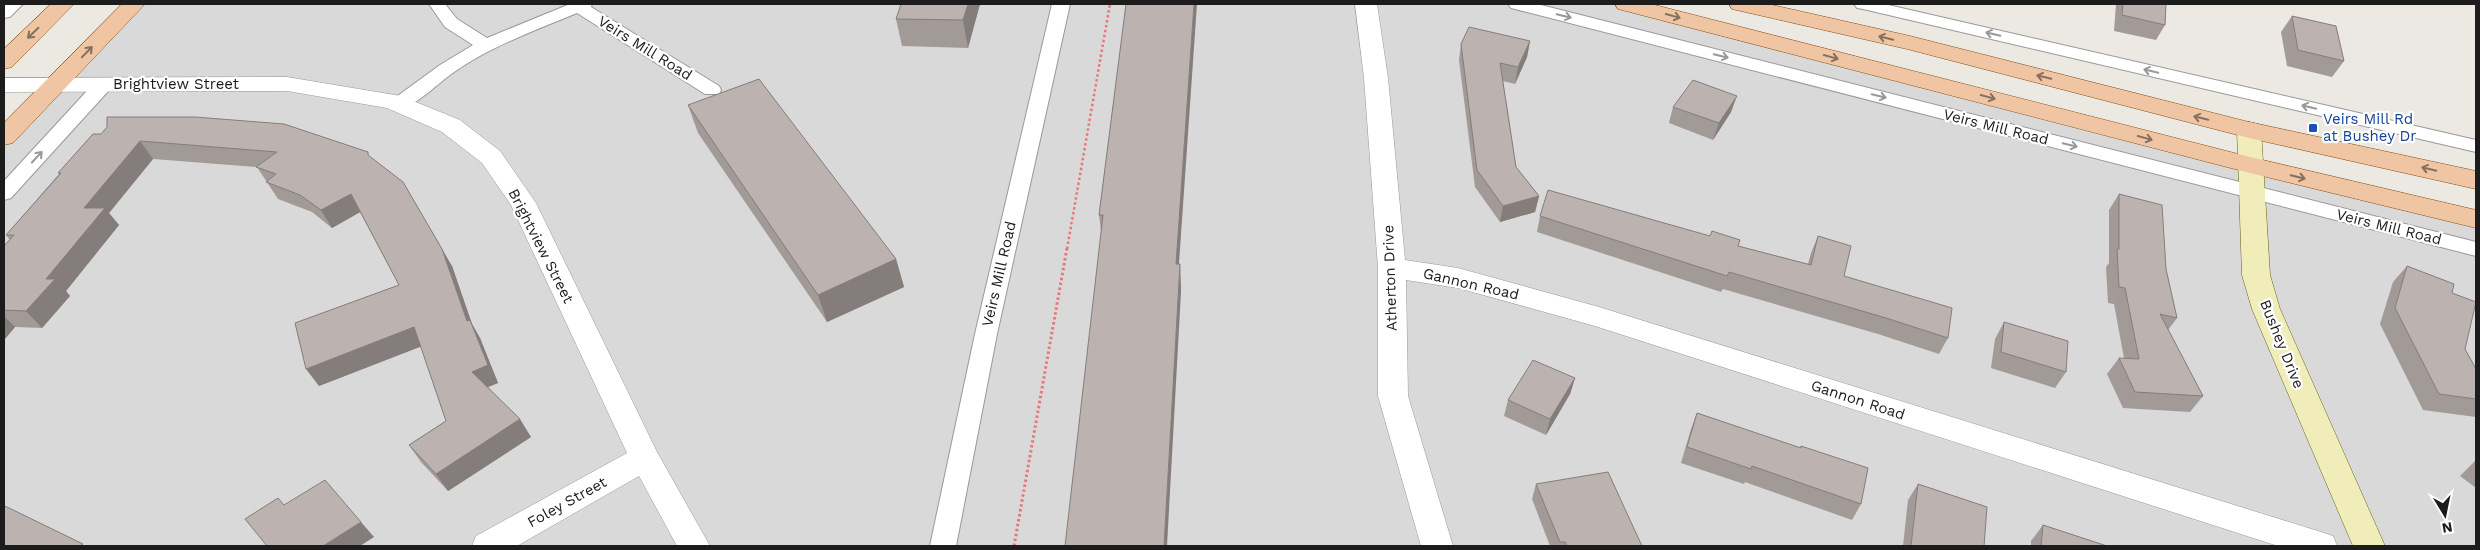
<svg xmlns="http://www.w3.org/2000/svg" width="2480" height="550" viewBox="0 0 2480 550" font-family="'Work Sans',sans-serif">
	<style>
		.residential { fill: #dad9d9 }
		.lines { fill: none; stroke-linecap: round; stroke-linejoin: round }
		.lane-casing { stroke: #999; stroke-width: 2 }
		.street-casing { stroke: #999; stroke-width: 1 }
		.secondary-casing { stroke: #656311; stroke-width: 1 }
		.primary-casing { stroke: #834f11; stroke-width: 1 }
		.path-far1 { stroke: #e97679; stroke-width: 2.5; stroke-dasharray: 2.5 2.5; stroke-linecap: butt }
		.path { stroke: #e97679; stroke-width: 3; stroke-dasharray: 2.5 2.5; stroke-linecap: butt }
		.lane { fill: #fff; fill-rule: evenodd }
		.street { fill: #fff; fill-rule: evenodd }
		.secondary { fill: #f1edbb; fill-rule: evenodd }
		.primary { fill: #f0c5a3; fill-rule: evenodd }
		.wall { fill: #a29a97 }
		.shaded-wall { fill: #847d7b }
		.building { fill: #bcb3b0; stroke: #847d7b }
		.oneway { stroke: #999 }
		.oneway2 { stroke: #867060 }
		.transit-dot { fill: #1a4fb4; stroke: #fff; stroke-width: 2 }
		.labels { text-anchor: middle; stroke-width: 4.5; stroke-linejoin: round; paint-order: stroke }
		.street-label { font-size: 15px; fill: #1c1c1c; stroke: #fff }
		.transit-label { font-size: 15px; fill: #164399; stroke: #fff; text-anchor: start }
	</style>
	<rect width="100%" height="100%" fill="#ece8e2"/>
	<!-- residential -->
	<polygon class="residential" points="134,4 1626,4 2250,165 2476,219 2476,546 4,546 4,137"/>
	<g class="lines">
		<defs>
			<g id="lane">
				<polygon points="4,4 23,4 10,17 4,18"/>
				<path d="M429,4H445L457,19L487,38L570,4H592L591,7L719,86L721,90L719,94H705L577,13C534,31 488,47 450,75C436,85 409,113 392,108L390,104L392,100L440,65L473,45L445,27Z"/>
				<polygon points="1052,4 1070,4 997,334 956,546 930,546 975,334"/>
				<polygon points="1508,4 1537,4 2476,242 2476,256 1511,8"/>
				<polygon points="1854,4 1884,4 2476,140 2476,152 1863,9 1857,8"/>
				<polygon points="104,78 111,80 113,84 111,88 11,198 4,200 4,181 97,80"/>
			</g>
			<g id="street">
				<polygon points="1355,4 1377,4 1388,78 1405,260 1458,268 1599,307 2321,532 2333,536 2337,546 2278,546 1595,326 1458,288 1406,280 1408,396 1453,546 1421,546 1378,396 1378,268 1364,78"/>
				<polygon points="287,77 401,96 460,120 500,151 536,203 657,452 710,546 677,546 639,476 517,546 472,546 476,536 627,453 511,205 482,163 442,132 387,108 287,91 4,92 4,78"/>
			</g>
			<polygon id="secondary" points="2249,122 2258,124 2261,130 2270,275 2280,309 2385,546 2353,546 2252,309 2242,275 2237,130 2240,124"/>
			<g id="primary">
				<polygon points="51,4 74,4 12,67 4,69 4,49"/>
				<polygon points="122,4 145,4 13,143 4,145 4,123"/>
				<polygon points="1615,4 1651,4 2250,157 2476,210 2476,228 2250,173 1618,9"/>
				<polygon points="1729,4 1768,4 1910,36 2249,122 2476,171 2476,189 2249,138 1907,49 1732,9"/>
			</g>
		</defs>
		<!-- lane casing -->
		<use href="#lane" class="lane-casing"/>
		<!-- street casing -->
		<use href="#street" class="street-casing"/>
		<!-- secondary casing -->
		<use href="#secondary" class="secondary-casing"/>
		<!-- primary casing -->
		<use href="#primary" class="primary-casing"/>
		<!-- path-far1 -->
		<polyline class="path-far1" points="1067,249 1110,4"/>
		<!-- path -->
		<polyline class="path" points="1014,546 1067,248"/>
		<!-- lane -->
		<use href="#lane" class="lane"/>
		<!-- street -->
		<use href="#street" class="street"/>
		<!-- secondary -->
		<use href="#secondary" class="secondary"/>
		<!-- primary -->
		<use href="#primary" class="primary"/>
	</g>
	<!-- wall -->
	<g class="wall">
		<polygon points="980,4 968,48 902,46 896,19"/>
		<polygon points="1126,4 1179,264 1180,264 1181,292 1101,231 1099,215"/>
		<polygon points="2116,4 2166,4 2165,25 2156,40 2114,31"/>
		<polygon points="2292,16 2344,61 2332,77 2287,66 2281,32"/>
		<polygon points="1530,41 1527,57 1515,84 1503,81 1516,167 1539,196 1535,212 1500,222 1475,187 1459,60 1461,44"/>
		<polygon points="688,105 896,259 904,287 827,322 698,133"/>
		<polygon points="1673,107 1731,112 1713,140 1669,123"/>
		<polygon points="93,134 371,158 452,266 472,324 480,338 498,383 488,387 531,437 448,491 421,462 409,445 446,421 421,346 319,386 399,285 360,212 332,228 312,212 278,199 257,167 153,159 109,213 119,225 66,291 70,296 42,328 15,327 4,340 4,246 10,240 6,235 59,174 58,173"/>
		<polygon points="2119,194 2166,269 2177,318 2168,330 2203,396 2190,412 2123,408 2107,374 2119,358 2124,358 2114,304 2108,303 2106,267 2109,263 2109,210"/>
		<polygon points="1540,216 1738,246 1808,264 1811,253 1818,236 1844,276 1948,338 1939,354 1878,334 1723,289 1721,292 1537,232"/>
		<polygon points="2407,266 2452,293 2465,349 2476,369 2476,417 2423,410 2380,324 2393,282"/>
		<polygon points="2004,322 2066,372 2055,388 1991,368 1995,339"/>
		<polygon points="1575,378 1570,394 1546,435 1504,416 1508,400"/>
		<polygon points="1697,413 1800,448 1801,446 1861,504 1852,520 1745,482 1744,484 1681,463 1691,429"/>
		<polygon points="2476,460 2476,488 2460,476"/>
		<polygon points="1536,484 1642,546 1550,546 1532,499"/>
		<polygon points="1918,484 1984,546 1903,546 1908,500"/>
		<polygon points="2043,525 2107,546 2031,546 2031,541"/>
	</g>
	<!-- shaded-wall -->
	<g class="shaded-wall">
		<polygon points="968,4 980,4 968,48 963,20"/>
		<polygon points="1194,4 1197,4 1177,292 1176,264"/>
		<polygon points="1530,41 1527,57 1515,84 1518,67"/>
		<polygon points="1737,96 1731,112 1713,140 1719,123"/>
		<polygon points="140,141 153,159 109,213 119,225 66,291 70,296 42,328 26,311 46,279 84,208"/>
		<polygon points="403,182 452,266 472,324 480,338 498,383 483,389 472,372 467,321"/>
		<polygon points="351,194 362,211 332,228 321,210"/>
		<polygon points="1539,196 1535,212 1500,222 1503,206"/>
		<polygon points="896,259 904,287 827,322 818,295"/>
		<polygon points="1180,264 1181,292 1167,546 1164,546"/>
		<polygon points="4,316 15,327 4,340"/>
		<polygon points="414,327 425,345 319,386 306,369"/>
		<polygon points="1575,378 1570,394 1546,435 1550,419"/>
		<polygon points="520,419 531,437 448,491 436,474"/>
		<polygon points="361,522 374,537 360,546 323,546"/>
	</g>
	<!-- building -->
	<g class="building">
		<polygon points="901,4 968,4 963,20 896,19"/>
		<polygon points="1126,4 1194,4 1176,264 1180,264 1164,546 1065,546 1103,215 1099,215"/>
		<polygon points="2123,4 2166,4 2165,25 2122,15"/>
		<polygon points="2292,16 2336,26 2344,61 2298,50"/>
		<polygon points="1469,27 1530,41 1518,67 1500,63 1516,167 1539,196 1503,206 1477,170 1461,44"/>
		<polygon points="759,79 896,259 818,295 688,105"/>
		<polygon points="1693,80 1737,96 1719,123 1673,107"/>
		<polygon points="107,117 195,117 284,124 368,152 368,155 403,182 442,249 467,321 470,320 488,365 472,372 520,419 436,474 409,445 446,421 414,327 306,369 295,323 399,285 351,194 321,210 300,195 266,182 276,174 256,167 277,152 140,141 84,208 105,208 46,279 55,279 26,311 4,310 4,246 14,235 6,235 61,173 58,173 93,134 101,134 107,127"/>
		<polygon points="1548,190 1710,236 1712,231 1740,240 1738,246 1811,265 1818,236 1851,246 1844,276 1952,308 1948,338 1886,318 1729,272 1727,276 1540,216"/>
		<polygon points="2119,194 2162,205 2166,269 2177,318 2160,314 2203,396 2135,392 2119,358 2139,359 2125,288 2119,287 2117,250 2119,249"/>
		<polygon points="2407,266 2454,284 2452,293 2476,302 2465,349 2476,369 2476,399 2439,394 2395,308"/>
		<polygon points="2004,322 2068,341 2066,372 2001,352"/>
		<polygon points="1533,360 1575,378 1550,419 1508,400"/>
		<polygon points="1697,413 1801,448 1801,446 1868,468 1861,504 1752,466 1751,469 1687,447"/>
		<polygon points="1608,472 1642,546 1567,546 1565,542 1560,542 1536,484"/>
		<polygon points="325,480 361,522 323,546 267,546 245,519 278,498 284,505"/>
		<polygon points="1918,484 1987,507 1984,546 1911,546"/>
		<polygon points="4,506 7,507 83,544 80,546 4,546"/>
		<polygon points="2043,525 2107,546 2041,546"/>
	</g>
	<!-- one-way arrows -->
	<defs><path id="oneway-shaft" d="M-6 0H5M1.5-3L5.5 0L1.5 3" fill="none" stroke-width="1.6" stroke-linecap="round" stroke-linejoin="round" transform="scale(1.25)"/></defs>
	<g class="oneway">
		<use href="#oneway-shaft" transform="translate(1564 16) rotate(14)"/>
		<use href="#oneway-shaft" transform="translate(1993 34) rotate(-167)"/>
		<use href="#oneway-shaft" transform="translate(1721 56) rotate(14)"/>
		<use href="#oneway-shaft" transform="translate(2151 71) rotate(-167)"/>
		<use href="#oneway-shaft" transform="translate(1879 96) rotate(14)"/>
		<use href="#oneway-shaft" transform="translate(2309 107) rotate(-167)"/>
		<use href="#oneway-shaft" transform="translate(2070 145) rotate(14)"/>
		<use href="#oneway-shaft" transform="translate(37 157) rotate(-47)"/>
	</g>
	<g class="oneway2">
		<use href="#oneway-shaft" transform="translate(1673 16) rotate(15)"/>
		<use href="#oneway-shaft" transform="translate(33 33) rotate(136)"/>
		<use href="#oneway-shaft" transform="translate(1886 38) rotate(-167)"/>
		<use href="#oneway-shaft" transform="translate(87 52) rotate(-46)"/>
		<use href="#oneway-shaft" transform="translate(1831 57) rotate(15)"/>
		<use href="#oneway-shaft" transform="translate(2044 77) rotate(-166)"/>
		<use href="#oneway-shaft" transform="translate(1988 97) rotate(15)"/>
		<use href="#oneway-shaft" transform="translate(2201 118) rotate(-166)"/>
		<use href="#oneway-shaft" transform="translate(2145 138) rotate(15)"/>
		<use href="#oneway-shaft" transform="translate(2429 169) rotate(-167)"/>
		<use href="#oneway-shaft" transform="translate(2298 177) rotate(13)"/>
	</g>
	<!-- markers -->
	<rect class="transit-dot" x="2308" y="123" width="10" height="10" rx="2.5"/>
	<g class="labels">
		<!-- street labels -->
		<g class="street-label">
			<text transform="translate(645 48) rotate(32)" y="5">Veirs Mill Road</text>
			<text x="176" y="89">Brightview Street</text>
			<text transform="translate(1996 127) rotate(14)" y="5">Veirs Mill Road</text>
			<text transform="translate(2389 227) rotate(14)" y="5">Veirs Mill Road</text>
			<text transform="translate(541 246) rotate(63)" y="5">Brightview Street</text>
			<text transform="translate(999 274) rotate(-77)" y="5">Veirs Mill Road</text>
			<text transform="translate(1390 278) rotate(-92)" y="5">Atherton Drive</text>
			<text transform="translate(1471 284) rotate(13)" y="5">Gannon Road</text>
			<text transform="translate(2282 344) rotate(68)" y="5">Bushey Drive</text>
			<text transform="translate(1858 400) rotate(18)" y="5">Gannon Road</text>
			<text transform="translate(567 502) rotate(-29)" y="5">Foley Street</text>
		</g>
		<!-- transit labels -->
		<g class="transit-label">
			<text x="2323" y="124">Veirs Mill Rd<tspan x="2323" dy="17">at Bushey Dr</tspan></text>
		</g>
	</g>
	<!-- border -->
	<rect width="2480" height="550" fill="none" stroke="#1c1c1c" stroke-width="10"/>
	<!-- north arrow -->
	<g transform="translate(2445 515) rotate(170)" stroke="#ffffff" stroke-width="4" paint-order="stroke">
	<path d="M0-4L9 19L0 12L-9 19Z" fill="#1c1c1c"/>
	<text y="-8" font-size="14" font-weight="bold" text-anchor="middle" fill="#1c1c1c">N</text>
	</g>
</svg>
